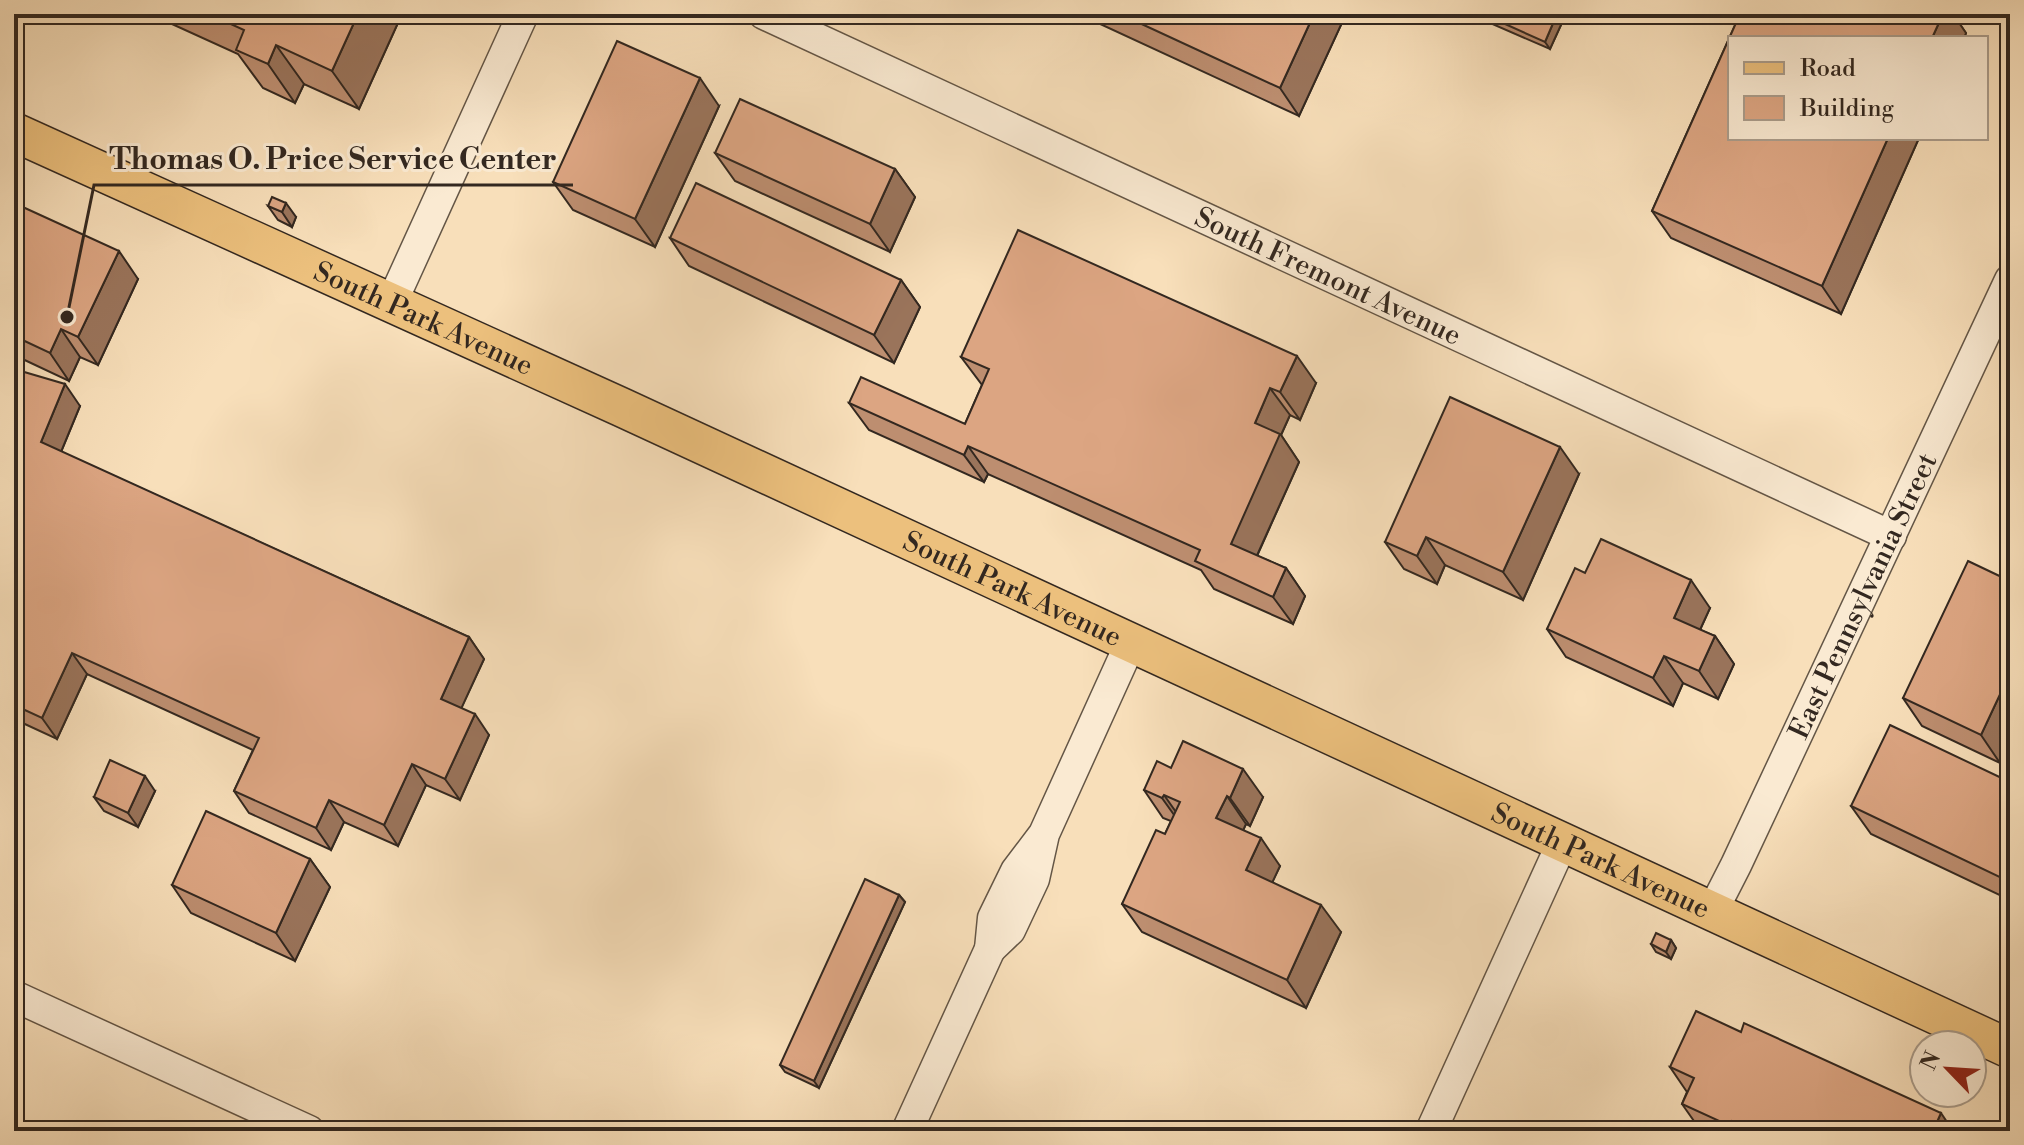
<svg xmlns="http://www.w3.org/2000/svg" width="2024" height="1145" viewBox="0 0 2024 1145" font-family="'Libre Bodoni',serif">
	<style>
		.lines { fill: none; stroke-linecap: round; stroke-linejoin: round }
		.minor-casing { stroke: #645646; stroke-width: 33 }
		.major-casing { stroke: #332820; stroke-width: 41 }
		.minor { stroke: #faead2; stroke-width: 30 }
		.major { stroke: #ecc07d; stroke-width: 38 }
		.wall { fill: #bd8e70; stroke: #332820; stroke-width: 2 }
		.shaded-wall { fill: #9a745b; stroke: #332820; stroke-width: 2 }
		.building { fill: #dca582; stroke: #332820; stroke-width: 2 }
		.labels { text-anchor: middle; stroke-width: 6; stroke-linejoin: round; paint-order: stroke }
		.street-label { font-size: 28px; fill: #332820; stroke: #faead2 }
		.leader { fill: none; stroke: #332820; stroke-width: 3 }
		.callout-dot { fill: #332820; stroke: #faead2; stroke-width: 3 }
		.callout-label { font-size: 30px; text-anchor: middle; font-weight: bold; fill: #332820; stroke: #faead2; stroke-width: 6; stroke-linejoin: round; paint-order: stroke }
	</style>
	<rect width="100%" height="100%" fill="#f8dfba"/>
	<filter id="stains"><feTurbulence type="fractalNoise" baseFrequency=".0025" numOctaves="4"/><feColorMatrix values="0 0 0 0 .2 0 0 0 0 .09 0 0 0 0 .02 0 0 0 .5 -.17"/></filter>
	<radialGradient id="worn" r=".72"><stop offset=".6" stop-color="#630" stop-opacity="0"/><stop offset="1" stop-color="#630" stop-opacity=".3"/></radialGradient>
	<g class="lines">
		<defs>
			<g id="minor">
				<path id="s1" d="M764,14L1891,536"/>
				<polyline points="392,302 523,14"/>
				<polyline points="1044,834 1034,879 1010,930 990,949 993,918 1016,871 1044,834 1131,642"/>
				<path id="s2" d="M1713,910L1736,865L2010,280"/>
				<polyline points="14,996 309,1131"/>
				<polyline points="907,1131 990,949"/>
				<polyline points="1431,1131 1563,841"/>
			</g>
			<g id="major">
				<path id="s3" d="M14,132L621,407L2010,1049"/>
			</g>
		</defs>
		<!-- minor casing -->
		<use href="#minor" class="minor-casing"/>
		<!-- major casing -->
		<use href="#major" class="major-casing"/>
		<!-- minor -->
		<use href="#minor" class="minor"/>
		<!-- major -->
		<use href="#major" class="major"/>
	</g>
	<!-- wall -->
	<g class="wall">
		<polygon points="150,14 402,14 359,109 304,84 295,103 263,88 238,54"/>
		<polygon points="1025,14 1048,14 1044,23"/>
		<polygon points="1084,14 1346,14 1299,116 1085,17"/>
		<polygon points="1485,14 1566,14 1550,49 1490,23 1485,15"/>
		<polygon points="1740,14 1953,14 1966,33 1964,38 1730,38 1730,138 1919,138 1841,314 1671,238 1652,211"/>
		<polygon points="719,106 655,247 573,210 553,182"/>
		<polygon points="715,153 895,169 915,197 890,252 735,181"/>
		<polygon points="14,203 138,279 98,365 80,357 69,381 14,355"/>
		<polygon points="268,206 296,217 292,227 278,220"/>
		<polygon points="670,238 901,280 920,307 894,363 689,266"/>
		<polygon points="961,357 1316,383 1300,420 1290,415 1281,435 1299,462 1257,556 1286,568 1305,596 1293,624 1214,589 1201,570 988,474 984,482 869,430 849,403 965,424 982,385"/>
		<polygon points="14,369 80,406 61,452 469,637 484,659 461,708 489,735 460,800 426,785 398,846 344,822 331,850 249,813 234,791 253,750 87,674 57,739 14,719"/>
		<polygon points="1579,474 1523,600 1445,565 1437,584 1404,569 1385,542"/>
		<polygon points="1585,573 1710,608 1700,630 1715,636 1734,664 1718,699 1683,683 1673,706 1566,657 1547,629"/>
		<polygon points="2010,581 2010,741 2000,763 1922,726 1903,698"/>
		<polygon points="1171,768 1263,797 1250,826 1246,824 1243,830 1280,866 1272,882 1341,932 1306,1008 1142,932 1122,904 1165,834 1171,821 1163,818 1144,790"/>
		<polygon points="2010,782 2010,900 1871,834 1851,806"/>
		<polygon points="155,791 138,827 104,811 94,797"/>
		<polygon points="310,859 330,887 295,961 191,913 172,885"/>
		<polygon points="899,895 905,902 819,1088 785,1072 780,1065"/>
		<polygon points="1671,940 1676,948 1671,959 1656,952 1651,944"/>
		<polygon points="1670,1067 1953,1131 1701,1131 1682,1104 1687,1092"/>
	</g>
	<!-- shaded-wall -->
	<g class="shaded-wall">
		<polygon points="358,14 402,14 359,109 332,71"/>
		<polygon points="1038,14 1048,14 1044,23"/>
		<polygon points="1314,14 1346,14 1299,116 1280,88"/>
		<polygon points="1557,14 1566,14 1550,49 1545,42"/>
		<polygon points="1943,14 1953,14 1966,33 1964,38 1932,38"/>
		<polygon points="276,45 304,84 295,103 268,64"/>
		<polygon points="700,78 719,106 655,247 635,219"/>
		<polygon points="1888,138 1919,138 1841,314 1822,286"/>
		<polygon points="895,169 915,197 890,252 870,224"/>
		<polygon points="286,203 296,217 292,227 282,212"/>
		<polygon points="119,251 138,279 98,365 78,337"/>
		<polygon points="901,280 920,307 894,363 874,335"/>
		<polygon points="61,329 80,357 69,381 50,353"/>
		<polygon points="1297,356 1316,383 1300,420 1280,392"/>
		<polygon points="65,384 80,406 56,464 41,442"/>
		<polygon points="1270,388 1290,415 1281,435 1299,462 1250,571 1231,544 1255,423"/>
		<polygon points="968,446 988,474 984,482 964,455"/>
		<polygon points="1560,447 1579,474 1523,600 1503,572"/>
		<polygon points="1426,537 1445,565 1437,584 1417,556"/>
		<polygon points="1286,568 1305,596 1293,624 1273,597"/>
		<polygon points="1691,580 1710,608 1693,645 1674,618"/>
		<polygon points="1715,636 1734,664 1718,699 1699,671"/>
		<polygon points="469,637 484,659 456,720 441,699"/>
		<polygon points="72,653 87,674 57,739 42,718"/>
		<polygon points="1664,656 1683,683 1673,706 1653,678"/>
		<polygon points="2010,673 2010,741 2000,763 1981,735"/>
		<polygon points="475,714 489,735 460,800 445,779"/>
		<polygon points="412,764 426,785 398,846 384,825"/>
		<polygon points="1243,769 1263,797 1250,826 1230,798"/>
		<polygon points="145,776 155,791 138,827 128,813"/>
		<polygon points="1164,795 1183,822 1182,826 1162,798"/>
		<polygon points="1227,796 1246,824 1236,846 1216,818"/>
		<polygon points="329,800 344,822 331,850 316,828"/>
		<polygon points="1261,838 1280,866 1265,898 1246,870"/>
		<polygon points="310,859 330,887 295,961 276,933"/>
		<polygon points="899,895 905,902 819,1088 814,1081"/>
		<polygon points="1321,905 1341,932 1306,1008 1287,980"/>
		<polygon points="1671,940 1676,948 1671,959 1666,952"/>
		<polygon points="1941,1113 1953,1131 1933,1131"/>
		<polygon points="1732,1121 1739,1131 1733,1131 1730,1126"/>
	</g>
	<!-- building -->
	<g class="building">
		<polygon points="209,14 358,14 332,71 276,45 268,64 236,50 244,30"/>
		<polygon points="1120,14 1314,14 1280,88"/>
		<polygon points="1485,14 1557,14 1545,42 1485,15"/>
		<polygon points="1740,14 1943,14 1932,38 1730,38 1730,138 1888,138 1822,286 1652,211"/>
		<polygon points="617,41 700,78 635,219 553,182"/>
		<polygon points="740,99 895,169 870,224 715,153"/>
		<polygon points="696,183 901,280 874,335 670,238"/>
		<polygon points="272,197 286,203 282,212 268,206"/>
		<polygon points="14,203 119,251 78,337 61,329 50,353 14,336"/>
		<polygon points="1018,230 1297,356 1280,392 1270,388 1255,423 1280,434 1231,544 1286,568 1273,597 1195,561 1200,550 968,446 964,455 849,403 861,377 965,424 989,369 961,357"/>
		<polygon points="14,369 65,384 41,442 469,637 441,699 475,714 445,779 412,764 384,825 329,800 316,828 234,791 259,738 72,653 42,718 14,705"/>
		<polygon points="1450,397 1560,447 1503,572 1426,537 1417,556 1385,542"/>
		<polygon points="1601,539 1691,580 1674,618 1715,636 1699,671 1664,656 1653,678 1547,629 1575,568 1585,573"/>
		<polygon points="1968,561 2010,581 2010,673 1981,735 1903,698"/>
		<polygon points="1890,725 2010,782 2010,882 1851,806"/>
		<polygon points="1183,741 1243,769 1230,798 1227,796 1216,818 1261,838 1246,870 1321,905 1287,980 1122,904 1156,830 1165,834 1180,802 1164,795 1162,798 1144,790 1157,761 1171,768"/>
		<polygon points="110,760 145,776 128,813 94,797"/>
		<polygon points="206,811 310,859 276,933 172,885"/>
		<polygon points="865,879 899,895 814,1081 780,1065"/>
		<polygon points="1656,933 1671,940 1666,952 1651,944"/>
		<polygon points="1696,1011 1741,1032 1744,1023 1941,1113 1933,1131 1753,1131 1732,1121 1730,1126 1682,1104 1694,1078 1670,1067"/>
	</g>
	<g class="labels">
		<!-- street labels -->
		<g class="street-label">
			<text dy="10" stroke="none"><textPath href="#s1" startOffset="622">South Fremont Avenue</textPath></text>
			<text dy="10" stroke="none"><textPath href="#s3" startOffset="450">South Park Avenue</textPath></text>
			<text dy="10" stroke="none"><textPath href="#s3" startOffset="1098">South Park Avenue</textPath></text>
			<text dy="10" stroke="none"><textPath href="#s2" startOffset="348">East Pennsylvania Street</textPath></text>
			<text dy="10" stroke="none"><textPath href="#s3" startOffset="1746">South Park Avenue</textPath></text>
		</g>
	</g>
	<!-- callouts -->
	<path class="leader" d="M67 317L94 185H573"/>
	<circle class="callout-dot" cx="67" cy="317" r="8"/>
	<g class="callout-label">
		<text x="333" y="169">Thomas O. Price Service Center</text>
	</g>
	<!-- margin -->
	<rect width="2024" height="1145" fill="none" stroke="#f8dfba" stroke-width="48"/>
	<rect x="16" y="16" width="1992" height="1113" fill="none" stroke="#332820" stroke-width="4"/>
	<rect x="24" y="24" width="1976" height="1097" fill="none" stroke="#332820" stroke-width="2"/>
	<!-- legend -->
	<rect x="1728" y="36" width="260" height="104" fill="#faead2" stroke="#aa9c8b" stroke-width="2"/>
	<rect x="1744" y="62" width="40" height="12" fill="#ecc07d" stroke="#aa9c8b" stroke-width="2"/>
	<text x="1800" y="76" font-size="24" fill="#332820">Road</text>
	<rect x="1744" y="96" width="40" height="24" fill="#dca582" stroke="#aa9c8b" stroke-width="2"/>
	<text x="1800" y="116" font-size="24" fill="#332820">Building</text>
	<!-- north arrow -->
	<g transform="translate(1948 1069) rotate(295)"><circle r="38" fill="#faead2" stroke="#aa9c8b" stroke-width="2"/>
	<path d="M0-6L14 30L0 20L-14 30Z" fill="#8f2418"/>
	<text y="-12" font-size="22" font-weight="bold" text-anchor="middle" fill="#332820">N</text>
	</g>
	<rect width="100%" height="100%" filter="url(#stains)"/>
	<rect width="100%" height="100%" fill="url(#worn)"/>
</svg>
